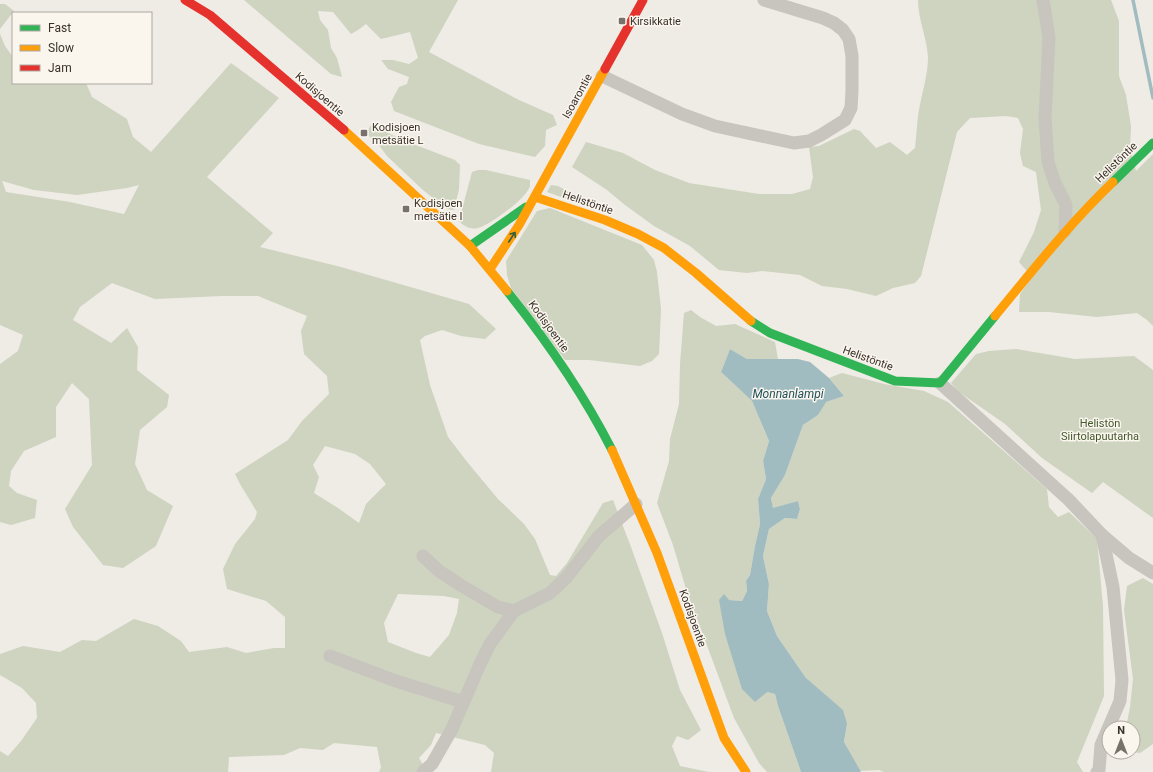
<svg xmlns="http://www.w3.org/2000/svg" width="1153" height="772" viewBox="0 0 1153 772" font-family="Roboto,sans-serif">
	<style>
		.green { fill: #ced4c0; fill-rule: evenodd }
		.water { fill: #a1bcc0 }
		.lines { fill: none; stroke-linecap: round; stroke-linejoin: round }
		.stream { stroke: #a1bcc0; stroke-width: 3.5 }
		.street { stroke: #c8c4be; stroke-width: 13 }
		.fast { stroke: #30b455; stroke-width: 9 }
		.slow { stroke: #ff9f0a; stroke-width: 9 }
		.jam { stroke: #e5322d; stroke-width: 9 }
		.oneway { stroke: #365f3a }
		.poi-dot { fill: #79726c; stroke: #faf6ee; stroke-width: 1.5 }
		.labels { text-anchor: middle; stroke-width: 3; stroke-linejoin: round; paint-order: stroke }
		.poi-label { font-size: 11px; fill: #3a312b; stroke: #faf6ee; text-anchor: start }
		.street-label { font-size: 11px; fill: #3a312b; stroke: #faf6ee }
		.park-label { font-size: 11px; fill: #44582f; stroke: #faf6ee }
		.water-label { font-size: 12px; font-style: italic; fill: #21515b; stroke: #faf6ee }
	</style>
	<rect width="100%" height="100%" fill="#efebe5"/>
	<!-- green -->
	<g class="green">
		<polygon points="244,0 458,0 429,52 519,100 553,115 557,125 546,130 545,146 535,157 479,144 394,111 391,102 399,87 407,84 409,77 388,69 381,60 393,60 409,64 418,58 410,32 381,39 366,24 358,30 351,34 333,12 318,11 320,20 328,30 331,48 337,58 342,77 331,74"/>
		<path d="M918,0H1111L1119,21V76L1126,95L1131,126L1130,148L1136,171L1153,154V326L1147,320L1137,313L1097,317L1049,312H1019L1020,294L1032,277L1019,262L1034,232L1041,210L1036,172L1023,166L1020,153L1023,129L1018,118L1006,116L970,118L957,132L921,276L915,283L893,288L876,296L847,289L822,286L800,275L762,271L747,273L719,270L690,246L654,226L625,205L607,190L572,167L586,142L623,153L655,170L689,183L759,194H792L810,189L813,177L809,147L819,146L854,129L860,131L876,148L890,142L907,155L915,148C917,132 917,116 921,100C924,86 928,72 928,57C927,38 918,19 918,0Z"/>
		<polygon points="0,4 5,4 14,11 0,29"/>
		<path d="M0,34L5,46L13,57V83H86L92,97L127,119L133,137L151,152L231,63L279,98L207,177L273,233L260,247L341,267L469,304L496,329L485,339L461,336L442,330L425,336L420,340L430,385L448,437L468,463L498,499L524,524L535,539L550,575L556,576L567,563L603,503L613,500L631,547L662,633L680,690L701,730L688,740L677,736L672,746L680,766L709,772H491L494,753L485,745L436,733L431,745L419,758L427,772H379L381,767L377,747L334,743L323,750L300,748L284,755L229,757L228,772H0V751L8,756L21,741L37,718L36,703L22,688L0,675V654L23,646L60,652L82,640L96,641L134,619L158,626L181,641L189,652L227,647L246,653L274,648H285V617L266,601L227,589L223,569L235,544L255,519L257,512L240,484L235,474L288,440L302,421L329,394L327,376L304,354L301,331L307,316L258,296H222L155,299L112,283L80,307L73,320L111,343L127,328L138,347L137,370L169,395L167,407L140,430L135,464L147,490L173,506L156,546L123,568L103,565L73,527L65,509L92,465L89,399L72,383L56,407V437L24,451L11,471L9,486L17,493L37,500L35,518L11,525L0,522V364L18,351L23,335L0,325ZM2,181L34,190L77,195L127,188L139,185L124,214L70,202L6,192ZM325,446L355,454L370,464L386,484L366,504L359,523L338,508L314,493L319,477L313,465ZM398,594L444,596L459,599L457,613L449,635L430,657L416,653L388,642L384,623Z"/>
		<polygon points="371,125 405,141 455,160 460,165 459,189 454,210 447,209 423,190 387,156 378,144 368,135 368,130"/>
		<path d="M478,170H486L530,180C530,182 530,184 530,186C527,198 490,225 478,228C470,230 464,226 459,221L472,172Z"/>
		<polygon points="551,185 558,186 592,204 596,207 598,210 547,192"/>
		<polygon points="550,208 642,245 654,260 657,272 661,309 659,354 652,361 640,366 589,360 565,360 511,288 507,275 506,261 537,211"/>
		<polygon points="691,310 700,317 716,326 735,324 775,342 778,359 747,359 730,349 721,372 752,401 769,441 763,461 766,479 758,499 760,524 755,546 750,575 746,581 747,591 742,601 729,600 767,692 775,694 778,706 801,772 767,772 759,763 734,718 686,589 673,545 657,503 669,461 670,439 679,404 680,364 684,313"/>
		<polygon points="1016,349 1075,359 1134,356 1153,370 1153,518 1103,482 1092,493 1042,458 1005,424 959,392 951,383 976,354 989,351"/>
		<polygon points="842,373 884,384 924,391 948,402 1047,489 1049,507 1058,517 1069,512 1097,539 1103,606 1104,696 1077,762 1083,772 884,772 879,770 859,771 844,742 847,724 823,694 806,678 777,636 767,611 769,584 763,556 769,529 785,518 797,519 800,509 798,501 773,509 771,498 785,475 803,425 818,415 825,402 844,396 829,378"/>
		<polygon points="1143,578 1153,584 1153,744 1140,753 1133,752 1133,728 1126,728 1130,707 1133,679 1124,610 1127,586"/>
	</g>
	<!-- water -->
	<polygon class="water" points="730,349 747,359 798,359 810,362 829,378 844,396 826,402 818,415 803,425 785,475 771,498 773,508 798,501 800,509 797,519 785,518 769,529 763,556 769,584 767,611 777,636 806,678 843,710 847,724 844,742 861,772 801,772 778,706 775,694 767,692 755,702 742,689 725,634 719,600 724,594 729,600 742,601 747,591 746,581 750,575 755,546 760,524 758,499 766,479 763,461 769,441 752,401 721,372"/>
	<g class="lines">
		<!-- stream -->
		<polyline class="stream" points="1133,0 1153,98"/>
		<!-- street -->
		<g class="street">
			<polyline points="1043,0 1049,38 1045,118 1048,162 1055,183 1066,205 1065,231"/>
			<polyline points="602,76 682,114 715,126 794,143 809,141 821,135 845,120 851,108 852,91 852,56 849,39 843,30 834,23 823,18 764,0"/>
			<polyline points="940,383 1069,500 1102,535 1113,587 1122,680 1120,701 1101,745 1099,770 1097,772"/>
			<polyline points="1102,535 1129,558 1153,573"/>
			<polyline points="423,556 439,571 462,586 498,607 514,611"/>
			<polyline points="330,656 393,680 463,702"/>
			<polyline points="423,772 432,764 452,729 480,664 490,644 514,611 550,593 566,578 599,536 636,504"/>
		</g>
		<!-- fast -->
		<g class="fast">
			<polyline points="1113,182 1153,143"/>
			<polyline points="470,246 526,207"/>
			<path d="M507,291C547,341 583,393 612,450"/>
			<polyline points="751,321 770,333 895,381 940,383 995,316"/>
		</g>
		<!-- slow -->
		<g class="slow">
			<polyline points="344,130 470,246 507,291"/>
			<polyline points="535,197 605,220 638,234 664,248 696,273 751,321"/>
			<polyline points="490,269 519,225 605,69"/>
			<path d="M995,316C1033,270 1070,223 1113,182"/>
			<polyline points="612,450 657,553 724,738 746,772"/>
		</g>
		<!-- jam -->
		<g class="jam">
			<polyline points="185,0 210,15 344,130"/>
			<polyline points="605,69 643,0"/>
		</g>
	</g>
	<!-- one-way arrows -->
	<defs><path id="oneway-shaft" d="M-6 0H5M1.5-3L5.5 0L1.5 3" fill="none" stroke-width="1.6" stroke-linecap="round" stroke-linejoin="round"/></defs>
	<use class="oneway" href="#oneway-shaft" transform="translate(512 237) rotate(-57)"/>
	<!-- markers -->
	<g class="poi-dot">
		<rect x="618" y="17" width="8" height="8" rx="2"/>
		<rect x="360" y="129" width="8" height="8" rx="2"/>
		<rect x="402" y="205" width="8" height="8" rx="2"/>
	</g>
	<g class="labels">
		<!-- poi labels -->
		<g class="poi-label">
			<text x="630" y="25">Kirsikkatie</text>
			<text x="372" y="131">Kodisjoen<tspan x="372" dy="13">metsätie L</tspan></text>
			<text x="414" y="207">Kodisjoen<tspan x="414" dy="13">metsätie I</tspan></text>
		</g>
		<!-- street labels -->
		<g class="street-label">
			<text transform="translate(320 94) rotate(41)" y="4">Kodisjoentie</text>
			<text transform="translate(577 96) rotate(-61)" y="4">Isoarontie</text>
			<text transform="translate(1116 162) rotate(-44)" y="4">Helistöntie</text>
			<text transform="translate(588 202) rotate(19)" y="4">Helistöntie</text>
			<text transform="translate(549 326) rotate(54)" y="4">Kodisjoentie</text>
			<text transform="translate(868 358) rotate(20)" y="4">Helistöntie</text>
			<text transform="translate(693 618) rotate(70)" y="4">Kodisjoentie</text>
		</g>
		<!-- park labels -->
		<g class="park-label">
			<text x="1100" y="427">Helistön<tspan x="1100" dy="13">Siirtolapuutarha</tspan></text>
		</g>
		<!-- water labels -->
		<g class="water-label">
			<text x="788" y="398">Monnanlampi</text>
		</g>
	</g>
	<!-- legend -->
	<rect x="12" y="12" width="140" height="72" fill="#faf6ee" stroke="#ada7a0"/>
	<rect x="20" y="25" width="20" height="6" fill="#30b455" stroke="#ada7a0"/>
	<text x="48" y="32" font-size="12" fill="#3a312b">Fast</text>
	<rect x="20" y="45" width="20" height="6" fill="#ff9f0a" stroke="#ada7a0"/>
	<text x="48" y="52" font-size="12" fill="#3a312b">Slow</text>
	<rect x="20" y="65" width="20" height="6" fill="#e5322d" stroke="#ada7a0"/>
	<text x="48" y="72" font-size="12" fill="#3a312b">Jam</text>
	<!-- north arrow -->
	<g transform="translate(1121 740)"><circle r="19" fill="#faf6ee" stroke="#ada7a0"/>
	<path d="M0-3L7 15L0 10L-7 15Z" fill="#79726c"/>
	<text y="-6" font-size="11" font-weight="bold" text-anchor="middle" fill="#3a312b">N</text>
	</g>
</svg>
